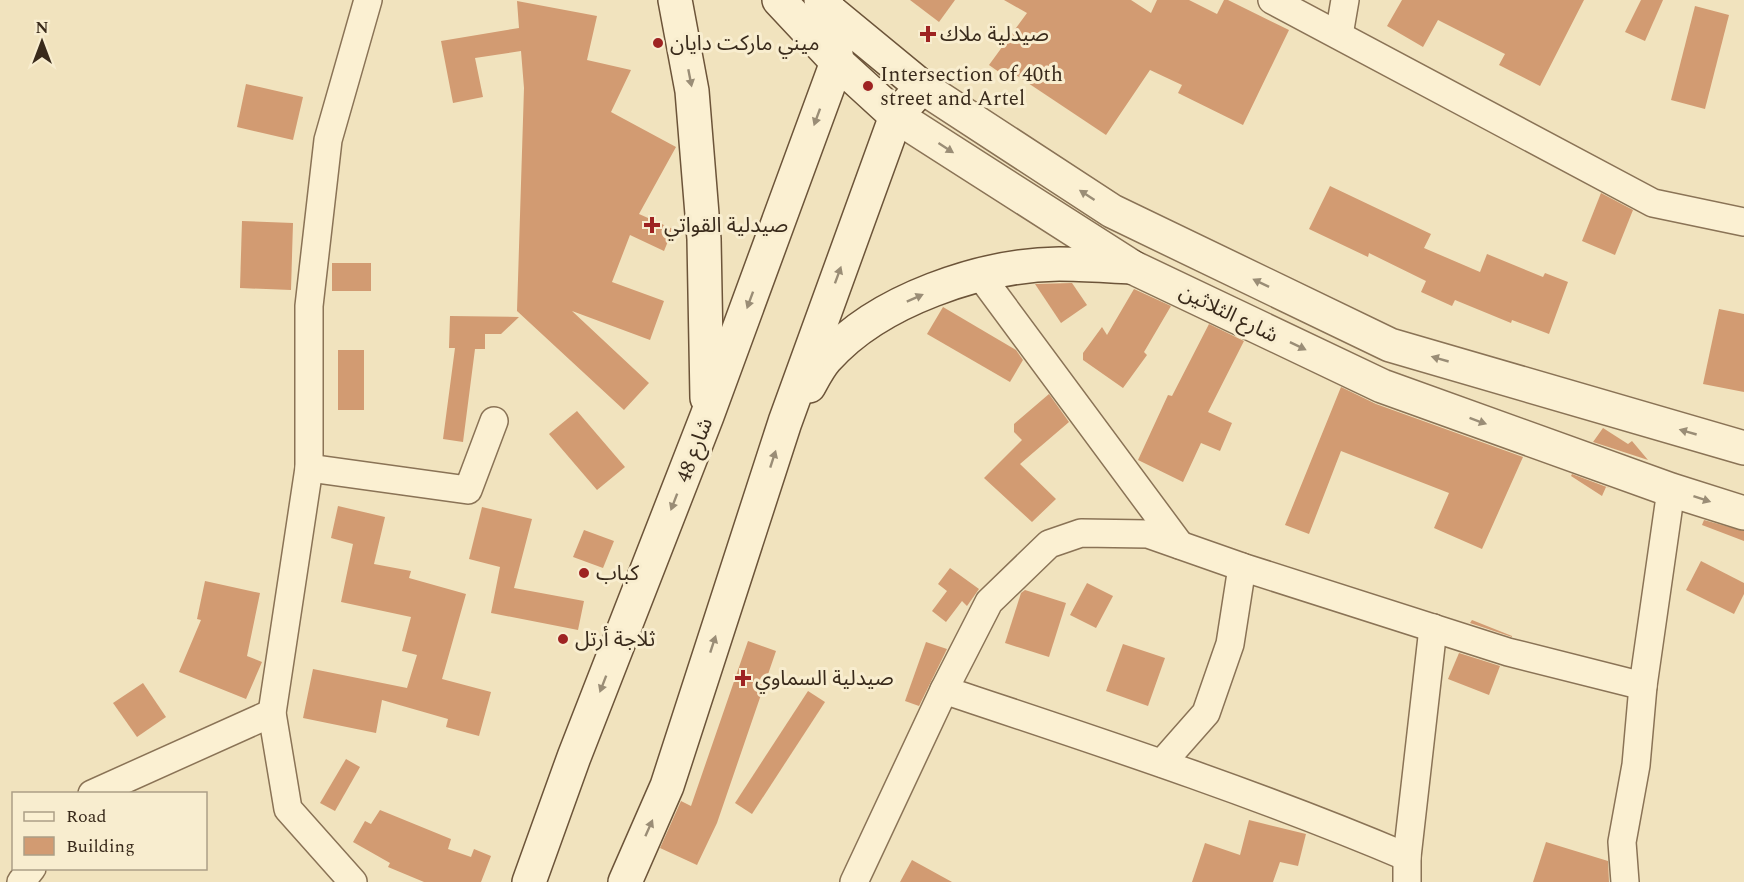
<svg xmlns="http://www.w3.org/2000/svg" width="1744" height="882" viewBox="0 0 1744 882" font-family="Spectral,'Noto Sans Arabic',serif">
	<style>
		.building { fill: #d29b72 }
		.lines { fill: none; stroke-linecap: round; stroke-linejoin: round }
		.minor-casing { stroke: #8a7356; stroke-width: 30 }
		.tertiary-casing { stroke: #8a7356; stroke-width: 36 }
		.secondary-casing { stroke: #6c5439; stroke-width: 36 }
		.minor { stroke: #fbf0d2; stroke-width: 27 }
		.tertiary { stroke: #fbf0d2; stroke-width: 33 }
		.secondary { stroke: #fbf0d2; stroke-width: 33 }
		.oneway { fill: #9a8d76 }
		.poi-dot { fill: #9e2322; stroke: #f8edcf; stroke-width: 2 }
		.labels { text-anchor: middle; stroke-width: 6; stroke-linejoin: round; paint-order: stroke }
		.poi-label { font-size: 21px; fill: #392a1b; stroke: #f8edcf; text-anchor: start }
		.street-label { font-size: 21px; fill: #392a1b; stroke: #f8edcf }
	</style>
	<rect width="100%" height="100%" fill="#f1e3be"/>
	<!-- building -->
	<g class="building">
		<polygon points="910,0 955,0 939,22"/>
		<polygon points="1004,0 1131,0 1151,13 1157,0 1189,0 1217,14 1224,0 1228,0 1289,30 1243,125 1178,93 1182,85 1150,70 1106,135 1010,71 1006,77 989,65 1027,13"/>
		<polygon points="1402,0 1584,0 1540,86 1499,65 1505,54 1438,20 1423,47 1387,26"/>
		<polygon points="1641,0 1663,0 1645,41 1625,32"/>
		<polygon points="517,1 597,16 587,60 631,70 611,112 676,147 639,214 673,229 664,251 630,235 612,282 664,301 650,340 572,311 649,383 624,410 517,311 524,88 521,51 475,58 483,97 453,103 441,41 519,28"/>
		<polygon points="1695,6 1729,15 1705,109 1671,100"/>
		<polygon points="246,84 303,97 293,140 237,127"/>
		<polygon points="1330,186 1431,234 1424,248 1480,272 1487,254 1543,277 1545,273 1568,282 1549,334 1512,320 1511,323 1455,300 1452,306 1421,292 1426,281 1369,253 1368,257 1309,229"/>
		<polygon points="1601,193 1633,210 1615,255 1582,241"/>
		<polygon points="242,221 293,223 291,290 240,288"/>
		<rect x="332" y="263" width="39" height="28"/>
		<polygon points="1072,283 1087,305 1061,323 1035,284"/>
		<polygon points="1134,289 1171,306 1144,352 1147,355 1123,388 1083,360 1083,353 1102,327 1107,335"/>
		<polygon points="943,307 1016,350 1023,360 1010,382 927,334"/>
		<polygon points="1719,309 1744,314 1744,392 1703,384"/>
		<polygon points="450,316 519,317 501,334 485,334 485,349 475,349 463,442 443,439 455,348 449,348"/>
		<polygon points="1209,324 1244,341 1208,412 1232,423 1220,451 1201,443 1183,482 1138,460 1168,395 1172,396"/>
		<rect x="338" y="350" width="26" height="60"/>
		<polygon points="1341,387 1376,404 1523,457 1482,549 1434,528 1449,493 1341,451 1309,534 1285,525"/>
		<polygon points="1049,394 1069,422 1020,464 1056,499 1032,522 984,478 1022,440 1014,432 1014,424"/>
		<polygon points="577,411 625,467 597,490 549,434"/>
		<polygon points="1603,428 1628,444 1632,441 1648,460 1593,442"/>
		<polygon points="1572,474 1612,489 1606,487 1602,496 1571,476"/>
		<polygon points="338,506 385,517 374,564 411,571 409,578 466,594 442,679 491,692 479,736 446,727 448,719 382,700 376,733 303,718 313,669 407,688 417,655 402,651 411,617 341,602 353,544 331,538"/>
		<polygon points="482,507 532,519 514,588 584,601 578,630 491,613 500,567 469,559"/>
		<polygon points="1704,520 1744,531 1744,541 1702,525"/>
		<polygon points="584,530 614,541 603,568 573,557"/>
		<polygon points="1701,561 1744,583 1744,594 1734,614 1686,590"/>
		<polygon points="950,568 979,589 967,606 962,601 946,622 932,611 947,591 938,584"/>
		<polygon points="205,581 260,593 247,656 262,662 246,699 179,672 201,620 197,619"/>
		<polygon points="1087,583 1113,596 1096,628 1070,615"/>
		<polygon points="1025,590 1066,603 1049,657 1005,643 1021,593"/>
		<polygon points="1472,620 1512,636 1512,637 1470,623"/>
		<polygon points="748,641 776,651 717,823 697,865 660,848 681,801 691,806"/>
		<polygon points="926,642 947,649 919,706 905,701"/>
		<polygon points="1123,644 1165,658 1148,706 1106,691"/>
		<polygon points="1459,653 1500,666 1489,695 1448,679"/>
		<polygon points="143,683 166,717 137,737 113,703"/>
		<polygon points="808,691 825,702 752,814 735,803"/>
		<polygon points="346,759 360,767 335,811 320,803"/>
		<polygon points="380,810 451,839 448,849 471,857 474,849 491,856 481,882 424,882 388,867 390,863 353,842 365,821 371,824"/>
		<polygon points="1249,820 1306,834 1298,866 1280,862 1273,882 1192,882 1205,843 1240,855"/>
		<polygon points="1546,842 1608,861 1609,882 1533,882"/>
		<polygon points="912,860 952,882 900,882"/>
	</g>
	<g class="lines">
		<defs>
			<g id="minor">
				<polyline points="1272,0 1653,203 1744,222"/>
				<polyline points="1339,35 1345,0"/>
				<polyline points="980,275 1180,545"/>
				<polyline points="309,468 468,490 494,421"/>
				<path d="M944,690C1100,742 1256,793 1407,857"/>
				<polyline points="1162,763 1206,713 1230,644 1242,567"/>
				<polyline points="92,794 272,713"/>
				<polyline points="21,882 32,868"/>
				<polyline points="353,882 288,809 272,713 309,468 309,306 328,140 368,0"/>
				<polyline points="854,882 944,690 989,602 1049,544 1081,533 1148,534 1242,567 1508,652 1643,686"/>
				<polyline points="1407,882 1407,857 1433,628"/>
				<polyline points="1625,882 1622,842 1636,765 1643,686 1671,490"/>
			</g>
			<g id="tertiary">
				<polyline points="922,87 1112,211 1390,345 1744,448"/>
				<polyline points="896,116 1132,267 1382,386 1671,490 1744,513"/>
			</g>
			<g id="secondary">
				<polyline points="675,0 692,91 704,239 707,398"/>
				<polyline points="779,0 837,62 896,116"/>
				<path d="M809,386C814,377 819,367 826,359C878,300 982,265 1059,264C1083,264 1108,266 1132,267"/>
				<polyline points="529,882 574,757 707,416 837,62 831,12"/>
				<polyline points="625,882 667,786 785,422 896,116 922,87 831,12 821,0"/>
			</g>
		</defs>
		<!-- minor casing -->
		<use href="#minor" class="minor-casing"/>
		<!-- tertiary casing -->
		<use href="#tertiary" class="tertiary-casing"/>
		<!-- secondary casing -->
		<use href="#secondary" class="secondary-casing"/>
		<!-- minor -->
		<use href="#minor" class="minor"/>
		<!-- tertiary -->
		<use href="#tertiary" class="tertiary"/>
		<!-- secondary -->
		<use href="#secondary" class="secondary"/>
	</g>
	<!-- one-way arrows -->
	<defs><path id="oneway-solid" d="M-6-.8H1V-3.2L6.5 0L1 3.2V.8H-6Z" transform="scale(1.5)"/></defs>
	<g class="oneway">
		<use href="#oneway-solid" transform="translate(690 78) rotate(79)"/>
		<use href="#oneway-solid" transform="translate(817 117) rotate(110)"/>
		<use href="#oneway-solid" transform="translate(946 148) rotate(33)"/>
		<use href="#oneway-solid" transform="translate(1087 195) rotate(-147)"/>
		<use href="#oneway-solid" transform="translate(838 275) rotate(-70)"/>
		<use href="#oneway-solid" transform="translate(1261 283) rotate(-154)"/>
		<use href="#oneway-solid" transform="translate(915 298) rotate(-24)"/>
		<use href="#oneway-solid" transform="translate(750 300) rotate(110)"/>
		<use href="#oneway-solid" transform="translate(1298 346) rotate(26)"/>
		<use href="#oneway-solid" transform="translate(1440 359) rotate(-164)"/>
		<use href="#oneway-solid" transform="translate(1478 421) rotate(20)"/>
		<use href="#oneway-solid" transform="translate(1688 432) rotate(-164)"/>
		<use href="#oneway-solid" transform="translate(773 459) rotate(-72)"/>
		<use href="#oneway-solid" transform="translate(1702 499) rotate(18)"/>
		<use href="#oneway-solid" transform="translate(674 502) rotate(111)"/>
		<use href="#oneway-solid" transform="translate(713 644) rotate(-72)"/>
		<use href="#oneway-solid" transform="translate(603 684) rotate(111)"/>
		<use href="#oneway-solid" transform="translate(649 828) rotate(-66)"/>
	</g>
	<!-- markers -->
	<g class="poi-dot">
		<path d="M925 25h6v6h6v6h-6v6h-6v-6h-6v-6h6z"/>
		<circle cx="658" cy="43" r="6"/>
		<circle cx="868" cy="86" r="6"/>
		<path d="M649 216h6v6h6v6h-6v6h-6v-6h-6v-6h6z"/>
		<circle cx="584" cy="573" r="6"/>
		<circle cx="563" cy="639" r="6"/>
		<path d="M740 669h6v6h6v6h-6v6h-6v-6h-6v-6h6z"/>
	</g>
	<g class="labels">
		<!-- poi labels -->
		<g class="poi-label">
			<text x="940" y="41">صيدلية ملاك</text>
			<text x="670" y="50">ميني ماركت دايان</text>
			<text x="880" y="81">Intersection of 40th<tspan x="880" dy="24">street and Artel</tspan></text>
			<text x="664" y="232">صيدلية القواتي</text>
			<text x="596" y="580">كباب</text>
			<text x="575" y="646">ثلاجة أرتل</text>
			<text x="755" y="685">صيدلية السماوي</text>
		</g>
		<!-- street labels -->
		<g class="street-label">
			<text transform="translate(1229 313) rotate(26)" y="7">شارع الثلاثين</text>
			<text transform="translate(694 450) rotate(-69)" y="7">شارع 48</text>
		</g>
	</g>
	<!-- legend -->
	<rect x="12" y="792" width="195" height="78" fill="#f8edcf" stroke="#ac9f87" stroke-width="1.5"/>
	<rect x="24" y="812" width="30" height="9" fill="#fbf0d2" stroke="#ac9f87" stroke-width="1.5"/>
	<text x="66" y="822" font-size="18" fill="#392a1b">Road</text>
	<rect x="24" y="837" width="30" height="18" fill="#d29b72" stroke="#ac9f87" stroke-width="1.5"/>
	<text x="66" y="852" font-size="18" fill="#392a1b">Building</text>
	<!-- north arrow -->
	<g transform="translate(42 42)" stroke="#f8edcf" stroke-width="4.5" paint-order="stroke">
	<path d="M0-4.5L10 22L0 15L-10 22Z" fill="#392a1b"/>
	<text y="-9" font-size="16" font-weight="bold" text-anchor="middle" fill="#392a1b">N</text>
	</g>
</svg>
